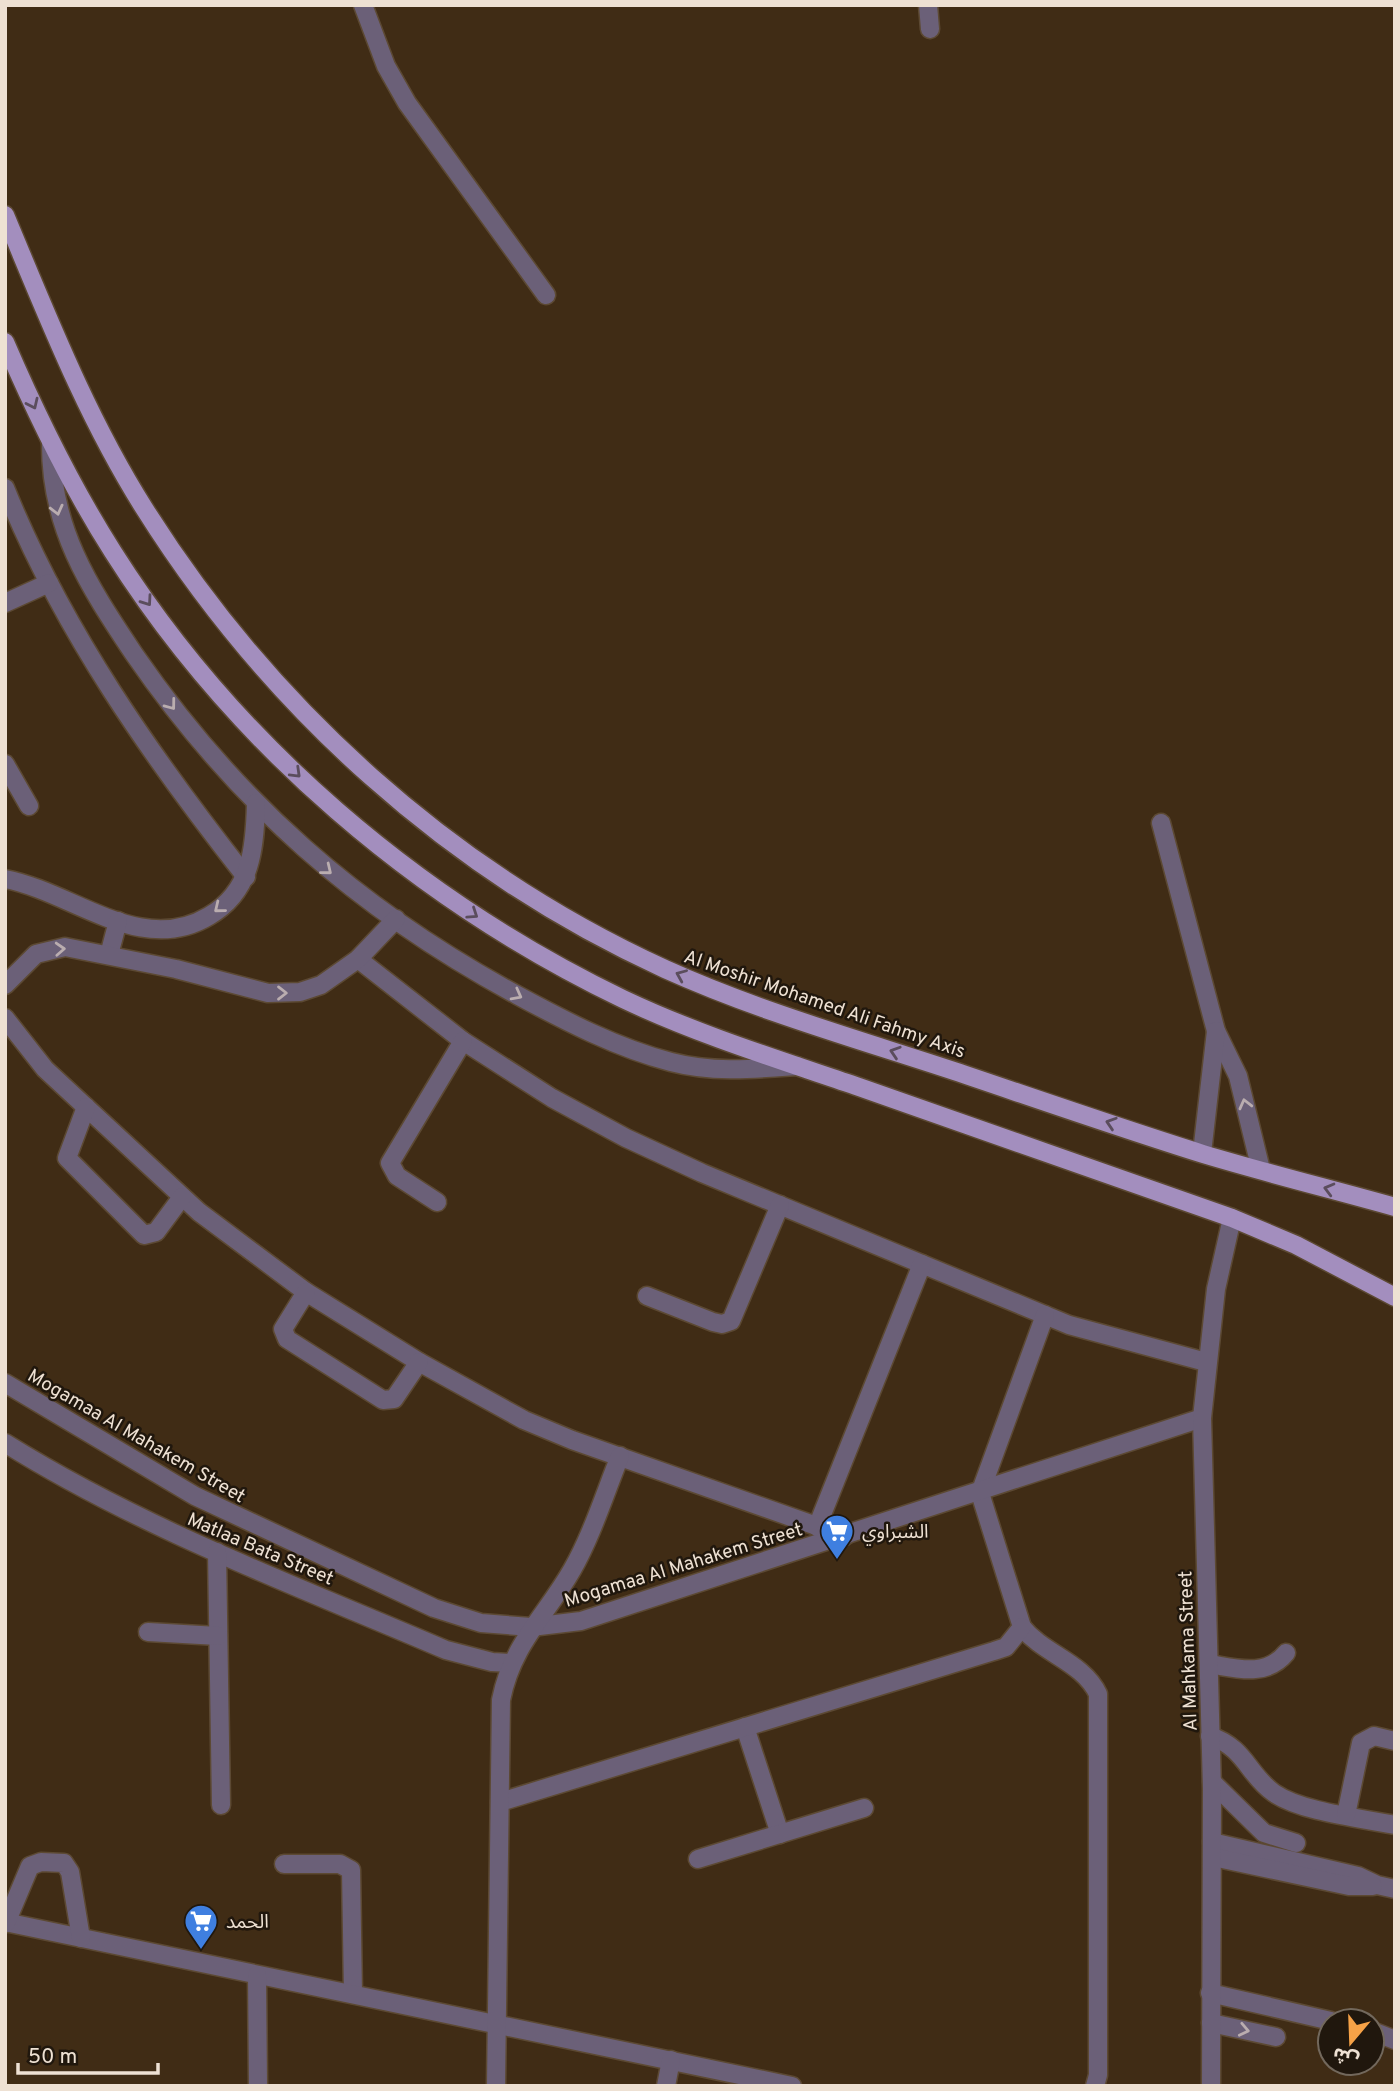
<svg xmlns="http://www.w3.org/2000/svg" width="1400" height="2091" viewBox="0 0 1400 2091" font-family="Overpass,'Noto Sans Arabic',sans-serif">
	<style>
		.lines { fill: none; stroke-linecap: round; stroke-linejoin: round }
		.minor-casing { stroke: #5c4933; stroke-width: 21 }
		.major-casing { stroke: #5c4933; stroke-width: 21 }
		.minor { stroke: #6b6078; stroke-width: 18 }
		.major { stroke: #a38ebe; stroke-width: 18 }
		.oneway { stroke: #5b4d5d }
		.oneway2 { stroke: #baadaf }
		.labels { text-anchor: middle; stroke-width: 5; stroke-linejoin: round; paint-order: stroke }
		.street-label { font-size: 19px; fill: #eee1d3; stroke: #20170d }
		.poi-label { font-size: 19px; fill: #eee1d3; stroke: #20170d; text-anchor: start }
	</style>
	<rect width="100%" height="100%" fill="#402c15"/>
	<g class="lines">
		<defs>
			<g id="minor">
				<polyline points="363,5 386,66 407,103 546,295"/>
				<polyline points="928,5 930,29"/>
				<path d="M51,442C50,527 88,585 134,654C236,802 358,909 517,995C565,1021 617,1048 671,1062C713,1073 755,1069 797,1066"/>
				<path d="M5,488C63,631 151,756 246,877"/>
				<polyline points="5,603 49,583"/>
				<polyline points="5,764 29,806"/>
				<polyline points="1161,823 1216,1031 1238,1076 1261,1170"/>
				<path d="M5,879C73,892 141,957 209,916C252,891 255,847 256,803"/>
				<polyline points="109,955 118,921"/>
				<polyline points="358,959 463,1041 552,1098 626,1138 702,1173 1069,1325 1206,1362"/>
				<polyline points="5,985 36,954 65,947 176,969 268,993 300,992 321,985 358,959 396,919"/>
				<polyline points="5,1018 45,1069 199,1212 306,1292 419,1362 524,1420 572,1440 845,1536"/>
				<polyline points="86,1107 67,1158 144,1235 156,1232 182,1197"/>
				<polyline points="1202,1153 1216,1031"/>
				<polyline points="437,1202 397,1176 390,1163 463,1041"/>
				<polyline points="306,1292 283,1329 287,1339 383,1400 394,1399 419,1362"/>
				<polyline points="647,1296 713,1322 722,1324 731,1321 780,1205"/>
				<path d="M1045,1315L980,1493L1022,1627C1043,1654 1083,1662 1098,1694V2075L1095,2086"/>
				<polyline points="5,1383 195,1496 434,1608 481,1623 531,1627 581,1621 1202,1418"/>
				<path d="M5,1443C143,1529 297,1586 446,1650L492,1662L511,1663"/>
				<polyline points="817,1527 922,1264"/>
				<polyline points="217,1552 221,1805"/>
				<polyline points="148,1632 218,1636"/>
				<path d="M1209,1664C1235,1668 1266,1678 1286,1653"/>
				<polyline points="745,1727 780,1834"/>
				<path d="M1210,1736C1246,1748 1247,1774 1274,1793C1302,1812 1361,1818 1395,1825"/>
				<polyline points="1212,1782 1264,1833 1296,1843"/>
				<polyline points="500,1802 994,1651 1006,1647 1022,1627"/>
				<polyline points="1346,1815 1361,1743 1374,1736 1395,1741"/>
				<polyline points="1212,1842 1358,1876 1377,1885 1395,1889"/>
				<polyline points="1213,1857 1349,1886 1373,1886"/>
				<polyline points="698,1859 864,1808"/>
				<polyline points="284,1864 340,1864 351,1870 353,1994"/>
				<polyline points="5,1922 792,2086"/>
				<polyline points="6,1923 30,1866 41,1862 64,1863 70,1872 81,1938"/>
				<polyline points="257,1975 258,2086"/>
				<polyline points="1210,1993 1331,2021"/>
				<polyline points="1211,2023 1276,2037"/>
				<polyline points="1372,2031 1395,2040"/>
				<path d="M496,2086L501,1700C512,1644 545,1617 572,1570C592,1535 605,1493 620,1456"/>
				<polyline points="666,2086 671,2060"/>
				<polyline points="1211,2086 1212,1789 1202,1418 1216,1289 1232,1218"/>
			</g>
			<g id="major">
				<path d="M5,215C47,315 86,416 144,508C269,707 450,871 665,969C758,1011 857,1039 954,1071C1037,1099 1120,1128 1203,1154C1266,1173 1331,1189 1395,1207"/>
				<path d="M5,342C36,414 71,486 113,552C235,745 418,900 623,999C699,1035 780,1060 859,1087C983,1131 1108,1174 1232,1218L1296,1245L1395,1297"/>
			</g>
		</defs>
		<!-- minor casing -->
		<use href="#minor" class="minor-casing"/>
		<!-- major casing -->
		<use href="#major" class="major-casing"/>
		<!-- minor -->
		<use href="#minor" class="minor"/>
		<!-- major -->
		<use href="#major" class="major"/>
	</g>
	<!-- one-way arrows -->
	<defs><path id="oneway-chevron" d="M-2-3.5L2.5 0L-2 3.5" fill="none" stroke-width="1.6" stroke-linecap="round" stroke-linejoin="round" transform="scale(1.75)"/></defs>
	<g class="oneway">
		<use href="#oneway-chevron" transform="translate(33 404) rotate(65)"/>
		<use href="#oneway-chevron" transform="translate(147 601) rotate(55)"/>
		<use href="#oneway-chevron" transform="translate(296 773) rotate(44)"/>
		<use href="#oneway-chevron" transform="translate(473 914) rotate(34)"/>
		<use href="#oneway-chevron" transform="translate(681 975) rotate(-157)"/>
		<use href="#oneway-chevron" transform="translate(895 1052) rotate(-162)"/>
		<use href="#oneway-chevron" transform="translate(1111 1123) rotate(-162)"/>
		<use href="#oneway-chevron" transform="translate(1329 1189) rotate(-165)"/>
	</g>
	<g class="oneway2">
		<use href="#oneway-chevron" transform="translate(57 510) rotate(76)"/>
		<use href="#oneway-chevron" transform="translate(171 705) rotate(53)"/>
		<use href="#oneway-chevron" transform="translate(327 870) rotate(39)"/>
		<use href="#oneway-chevron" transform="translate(219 908) rotate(141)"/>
		<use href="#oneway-chevron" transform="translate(60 949) rotate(-3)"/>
		<use href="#oneway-chevron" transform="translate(282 993)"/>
		<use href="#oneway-chevron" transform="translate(517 995) rotate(28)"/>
		<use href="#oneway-chevron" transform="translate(1245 1104) rotate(-104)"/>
		<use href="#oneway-chevron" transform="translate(1244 2030) rotate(12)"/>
	</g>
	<!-- icons -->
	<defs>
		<symbol id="supermarket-pin" viewBox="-11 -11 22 30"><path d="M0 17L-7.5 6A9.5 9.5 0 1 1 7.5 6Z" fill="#3f7fe0" stroke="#20170d"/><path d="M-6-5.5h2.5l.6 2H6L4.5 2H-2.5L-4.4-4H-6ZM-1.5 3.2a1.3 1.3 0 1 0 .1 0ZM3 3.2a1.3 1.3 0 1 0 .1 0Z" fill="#fff"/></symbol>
	</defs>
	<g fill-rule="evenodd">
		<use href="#supermarket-pin" x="818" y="1512" width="38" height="52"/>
		<use href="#supermarket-pin" x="182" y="1902" width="38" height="52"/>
	</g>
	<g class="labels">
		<!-- street labels -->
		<g class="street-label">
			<text transform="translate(825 1003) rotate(19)" y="7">Al Moshir Mohamed Ali Fahmy Axis</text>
			<text transform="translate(137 1435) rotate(30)" y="7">Mogamaa Al Mahakem Street</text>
			<text transform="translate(261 1548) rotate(23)" y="7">Matlaa Bata Street</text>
			<text transform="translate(683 1564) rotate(-17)" y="7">Mogamaa Al Mahakem Street</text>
			<text transform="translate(1187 1651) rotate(-92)" y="7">Al Mahkama Street</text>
		</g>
		<!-- poi labels -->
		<g class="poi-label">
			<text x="862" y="1538">الشبراوي</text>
			<text x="226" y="1928">الحمد</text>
		</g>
	</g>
	<!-- border -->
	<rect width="1400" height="2091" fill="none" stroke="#eee1d3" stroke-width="14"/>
	<!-- north arrow -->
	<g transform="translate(1351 2042) rotate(199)"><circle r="33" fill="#20170d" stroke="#72685c" stroke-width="2"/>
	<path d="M0-5L12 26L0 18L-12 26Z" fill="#f6a247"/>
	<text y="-10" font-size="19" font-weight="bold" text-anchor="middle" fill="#eee1d3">ش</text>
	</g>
	<!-- scale -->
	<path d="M18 2063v10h140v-10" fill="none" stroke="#eee1d3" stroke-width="3.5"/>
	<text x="28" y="2063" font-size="21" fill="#eee1d3" stroke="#20170d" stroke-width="5" paint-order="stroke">50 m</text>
</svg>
